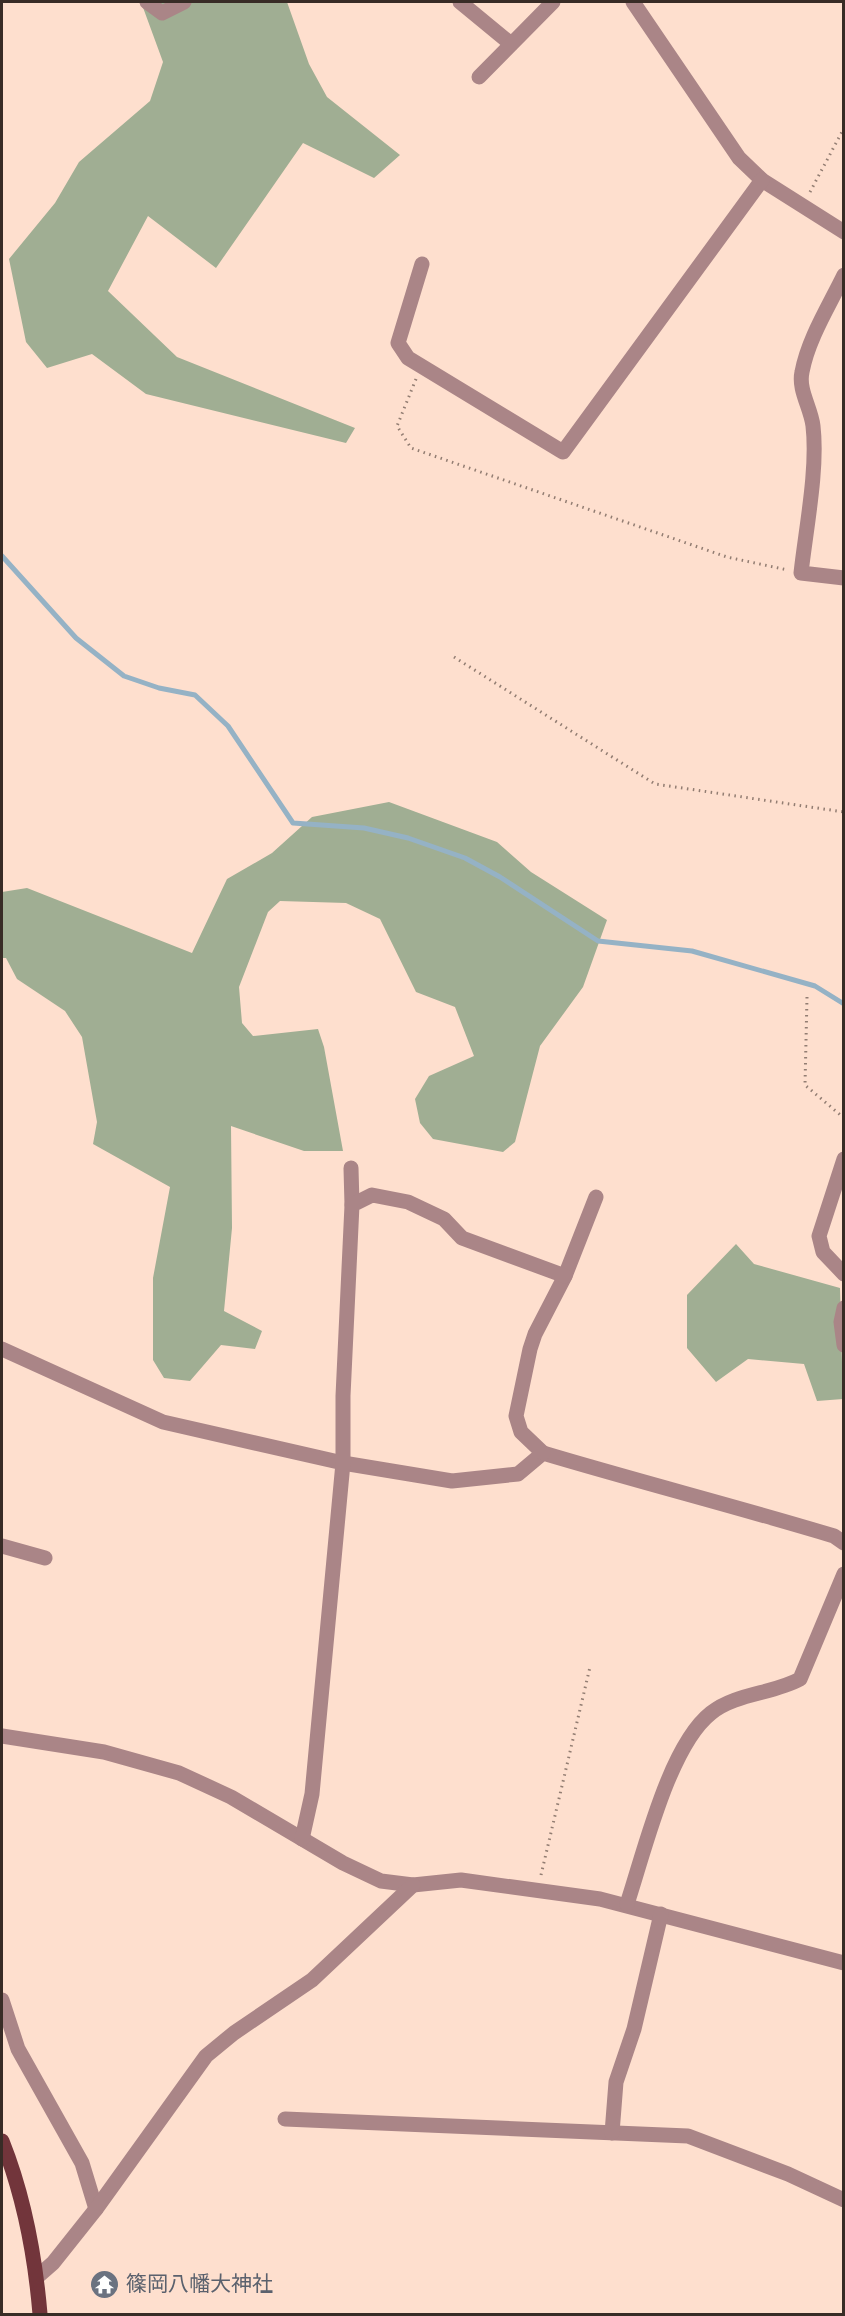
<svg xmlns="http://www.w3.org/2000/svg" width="845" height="2316" viewBox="0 0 845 2316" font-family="'Golos Text','Noto Sans JP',sans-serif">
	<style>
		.forest { fill: #a0ae93 }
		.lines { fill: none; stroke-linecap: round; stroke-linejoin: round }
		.stream { stroke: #95b2c5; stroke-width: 5 }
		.path { stroke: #927d72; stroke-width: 3; stroke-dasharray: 1.5 4.5; stroke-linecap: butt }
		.minor { stroke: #aa8587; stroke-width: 15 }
		.major { stroke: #72353b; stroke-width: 15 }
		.labels { text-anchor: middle; stroke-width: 6; stroke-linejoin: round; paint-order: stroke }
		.worship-label { font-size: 21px; fill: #5b616d; stroke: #fedfce; text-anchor: start }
	</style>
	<rect width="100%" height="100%" fill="#fedfce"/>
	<!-- forest -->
	<g class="forest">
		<polygon points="141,2 287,2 309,64 327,97 400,155 374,178 303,143 216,268 148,216 108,291 177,357 355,428 346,443 146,394 92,354 47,368 26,342 9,259 55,203 79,162 150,101 163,62"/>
		<polygon points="389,802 497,842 531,872 607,920 583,987 540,1046 515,1142 503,1152 433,1139 420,1123 415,1099 429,1076 474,1056 455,1007 416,992 380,919 346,903 280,901 268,912 239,987 242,1023 253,1036 318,1029 324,1047 343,1151 304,1151 231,1126 232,1228 224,1311 262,1331 255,1349 221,1345 190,1381 164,1378 153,1360 153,1278 170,1187 93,1144 97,1122 82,1037 65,1011 17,979 6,958 2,958 2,892 27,888 192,953 227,879 272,853 312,817"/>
		<polygon points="736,1244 754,1264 840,1288 843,1399 817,1401 804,1364 748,1359 716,1382 687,1348 687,1295"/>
	</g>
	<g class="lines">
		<!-- stream -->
		<polyline class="stream" points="2,556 76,638 124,676 159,688 195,695 228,726 293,823 364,828 408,838 465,858 500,877 598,941 692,951 815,986 844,1004"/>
		<!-- path -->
		<g class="path">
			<polyline points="810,192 844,128"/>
			<polyline points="416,379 397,426 411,448 727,557 788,570"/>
			<polyline points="454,657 655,784 844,812"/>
			<polyline points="807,997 805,1085 844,1118"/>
			<polyline points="541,1875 590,1667"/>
		</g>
		<!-- minor -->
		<g class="minor">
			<polyline points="147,2 162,13 184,2"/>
			<polyline points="460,2 511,44"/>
			<polyline points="633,2 739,158 762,180 844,232"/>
			<polyline points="479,77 553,2"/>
			<polyline points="422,264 398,343 408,358 563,452 762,180"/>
			<path d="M844,275C829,306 808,339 802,372C798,390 811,408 813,426C818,469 806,528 801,573L844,578"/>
			<polyline points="844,1159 819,1236 823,1252 844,1274"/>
			<polyline points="351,1168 352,1205"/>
			<polyline points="844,1308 841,1322 844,1345"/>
			<path d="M2,1349L163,1422L343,1463L452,1481L518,1474L543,1453C640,1482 738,1507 834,1536L844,1543"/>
			<polyline points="543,1453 521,1432 516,1416 530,1349 535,1334 565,1276 596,1197"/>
			<polyline points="2,1546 45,1558"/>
			<polyline points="2,1736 104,1752 179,1773 231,1797 343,1863 381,1881 413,1885 461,1880 600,1899 844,1963"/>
			<polyline points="302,1839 312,1794 343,1463 343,1396 352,1205 372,1195 408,1202 444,1219 462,1238 565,1276"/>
			<path d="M627,1904C644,1853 669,1746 711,1713C736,1693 773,1694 800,1679L844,1574"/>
			<polyline points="2,2000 18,2049 82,2163 96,2209"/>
			<polyline points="285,2119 688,2136 788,2174 844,2200"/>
			<polyline points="612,2133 616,2082 634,2029 661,1914"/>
			<polyline points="37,2277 53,2263 96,2209 206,2056 234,2033 312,1980 413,1885"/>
		</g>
		<!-- major -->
		<path class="major" d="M2,2141C24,2196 35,2255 40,2314"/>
	</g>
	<!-- icons -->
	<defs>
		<symbol id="temple-disc" viewBox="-11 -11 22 22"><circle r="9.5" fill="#6b7280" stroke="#fedfce"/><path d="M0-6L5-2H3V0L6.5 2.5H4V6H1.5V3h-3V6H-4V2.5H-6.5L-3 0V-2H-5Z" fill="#fff"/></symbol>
	</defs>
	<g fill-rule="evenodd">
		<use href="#temple-disc" x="88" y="2268" width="33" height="33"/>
	</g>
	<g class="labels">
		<!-- worship labels -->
		<g class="worship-label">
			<text x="126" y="2291">篠岡八幡大神社</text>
		</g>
	</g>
	<!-- border -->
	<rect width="845" height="2316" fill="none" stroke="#382c26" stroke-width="6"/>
</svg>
